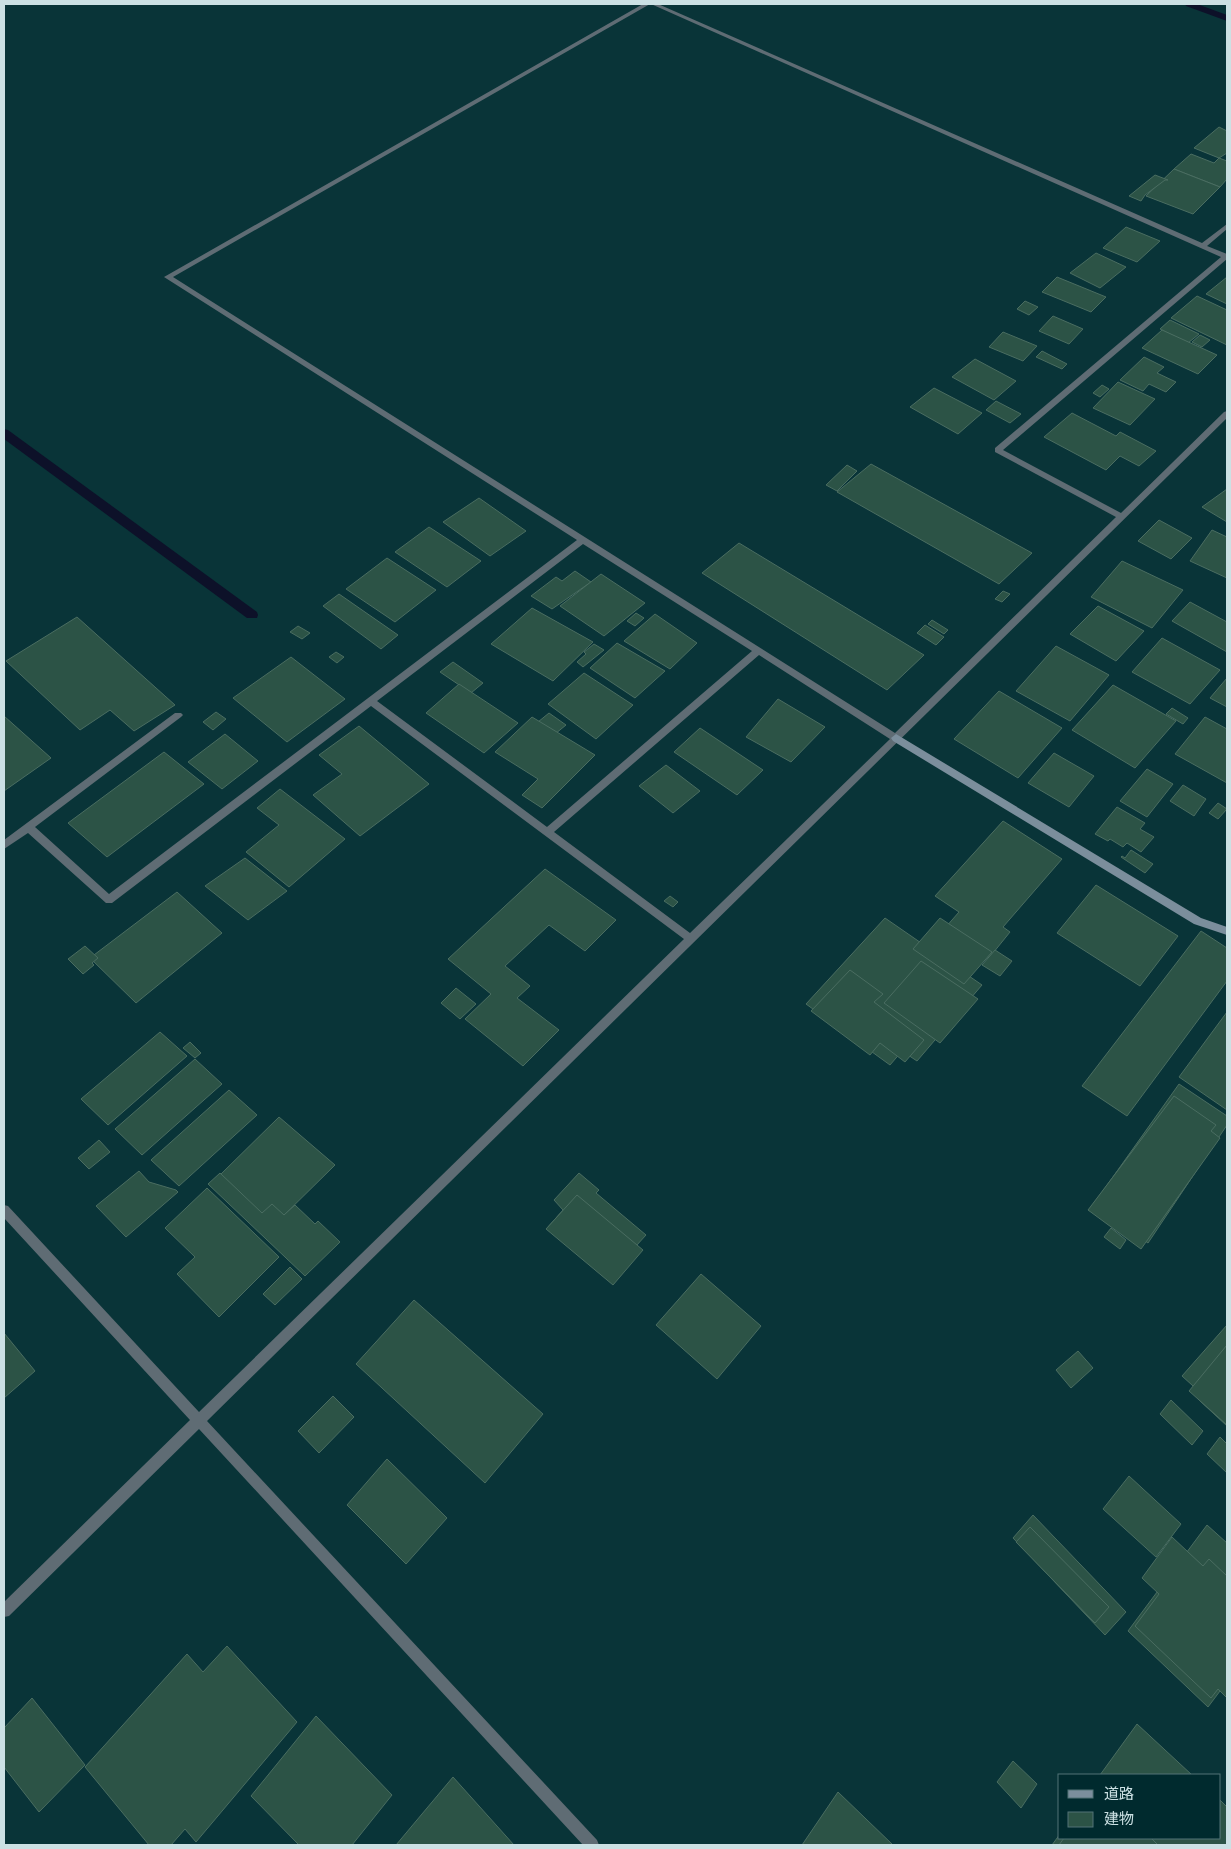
<svg xmlns="http://www.w3.org/2000/svg" width="1231" height="1849" viewBox="0 0 1231 1849" font-family="Ubuntu,'Noto Sans JP',sans-serif">
	<style>
		.lines { fill: none; stroke-linecap: round; stroke-linejoin: round }
		.stream { fill: #0d1129; fill-rule: evenodd }
		.building { fill: #2c5346; stroke: #4a6d61 }
		.street { fill: #5f6c74; fill-rule: evenodd }
		.secondary { fill: #7b8e9c; fill-rule: evenodd }
	</style>
	<rect width="100%" height="100%" fill="#093438"/>
	<g class="lines">
		<!-- stream -->
		<g class="stream">
			<polygon points="1185,4 1197,4 1227,15 1227,21 1186,6"/>
			<polygon points="4,429 8,430 257,612 258,615 257,618 247,618 4,439"/>
		</g>
	</g>
	<!-- building -->
	<g class="building">
		<polygon points="1219,127 1227,131 1227,153 1219,158 1194,148"/>
		<polygon points="1191,154 1214,163 1219,158 1227,161 1227,179 1220,187 1174,169"/>
		<polygon points="1174,169 1220,187 1193,214 1146,196"/>
		<polygon points="1155,175 1168,180 1165,180 1145,195 1141,201 1129,196"/>
		<polygon points="1126,227 1160,241 1137,262 1103,248"/>
		<polygon points="1096,253 1126,267 1100,288 1070,273"/>
		<polygon points="1057,277 1106,297 1091,312 1042,292"/>
		<polygon points="1227,277 1227,304 1206,294"/>
		<polygon points="1197,296 1227,310 1227,345 1171,318"/>
		<polygon points="1025,301 1038,307 1029,315 1017,309"/>
		<polygon points="1053,316 1083,329 1069,344 1039,331"/>
		<polygon points="1170,320 1199,334 1188,343 1160,329"/>
		<polygon points="1162,330 1217,355 1198,374 1142,348"/>
		<polygon points="1003,332 1037,346 1023,361 989,347"/>
		<polygon points="1200,335 1210,340 1202,347 1192,342"/>
		<polygon points="1042,351 1067,364 1062,369 1036,357"/>
		<polygon points="1144,357 1164,367 1157,373 1176,382 1166,392 1149,384 1143,391 1120,380"/>
		<polygon points="975,359 1016,381 994,400 952,377"/>
		<polygon points="1118,382 1155,399 1130,425 1093,408"/>
		<polygon points="1102,385 1109,389 1100,397 1093,393"/>
		<polygon points="934,388 982,413 958,434 910,407"/>
		<polygon points="996,401 1021,414 1010,423 986,410"/>
		<polygon points="1072,413 1116,436 1120,432 1156,451 1139,466 1120,456 1106,470 1044,437"/>
		<polygon points="871,464 1032,553 999,584 837,492"/>
		<polygon points="847,465 857,471 837,491 826,485"/>
		<polygon points="1227,489 1227,522 1202,507"/>
		<polygon points="479,498 526,531 490,556 443,522"/>
		<polygon points="1159,520 1192,538 1171,559 1138,541"/>
		<polygon points="429,527 481,561 447,587 395,552"/>
		<polygon points="1212,530 1227,537 1227,578 1190,561"/>
		<polygon points="739,543 924,655 887,690 702,573"/>
		<polygon points="387,558 436,590 395,622 346,589"/>
		<polygon points="1122,561 1183,590 1152,628 1091,597"/>
		<polygon points="575,571 591,582 552,609 531,596 556,577 562,581"/>
		<polygon points="601,574 645,603 604,636 560,606"/>
		<polygon points="1003,591 1010,594 1002,602 995,599"/>
		<polygon points="339,594 398,635 381,649 323,606"/>
		<polygon points="1190,602 1227,622 1227,652 1172,621"/>
		<polygon points="1098,606 1144,631 1116,661 1070,634"/>
		<polygon points="532,608 593,642 553,681 491,644"/>
		<polygon points="636,613 644,618 635,626 627,621"/>
		<polygon points="655,614 697,643 670,669 624,641"/>
		<polygon points="77,617 175,705 134,731 110,710 80,730 6,661"/>
		<polygon points="932,620 948,630 944,634 928,624"/>
		<polygon points="925,625 944,637 936,645 917,633"/>
		<polygon points="298,626 310,633 302,639 290,632"/>
		<polygon points="1162,638 1220,670 1190,704 1132,672"/>
		<polygon points="617,643 665,671 635,698 590,668"/>
		<polygon points="594,644 604,650 583,667 577,662 586,654 584,652"/>
		<polygon points="1056,646 1109,675 1070,721 1016,691"/>
		<polygon points="336,652 344,657 337,663 329,657"/>
		<polygon points="291,657 345,699 287,742 233,698"/>
		<polygon points="453,662 483,683 471,693 440,672"/>
		<polygon points="584,673 633,705 596,739 548,704"/>
		<polygon points="1227,678 1227,707 1210,698"/>
		<polygon points="459,684 518,723 484,753 426,713"/>
		<polygon points="1113,685 1176,721 1135,768 1072,730"/>
		<polygon points="999,691 1062,728 1018,778 954,739"/>
		<polygon points="778,699 825,727 791,762 746,737"/>
		<polygon points="1172,708 1188,718 1183,724 1166,714"/>
		<polygon points="216,712 226,719 213,730 203,722"/>
		<polygon points="549,713 566,725 555,734 538,722"/>
		<polygon points="4,716 51,758 4,791"/>
		<polygon points="532,717 595,755 542,808 522,795 538,779 495,752"/>
		<polygon points="1205,717 1227,729 1227,783 1175,754"/>
		<polygon points="359,726 429,784 360,836 313,795 342,774 319,755"/>
		<polygon points="700,728 763,770 737,795 674,752"/>
		<polygon points="225,734 258,761 222,789 188,762"/>
		<polygon points="164,752 204,784 107,857 68,823"/>
		<polygon points="1054,753 1094,776 1069,807 1028,783"/>
		<polygon points="666,765 700,791 673,813 639,786"/>
		<polygon points="1147,769 1173,784 1147,817 1120,801"/>
		<polygon points="1183,785 1206,799 1194,816 1170,801"/>
		<polygon points="280,789 345,839 289,887 246,852 279,825 257,808"/>
		<polygon points="1218,803 1227,809 1218,819 1209,813"/>
		<polygon points="1117,807 1145,823 1140,829 1154,837 1141,852 1127,843 1123,847 1110,839 1108,841 1095,834"/>
		<polygon points="1003,821 1062,859 1003,927 1010,932 989,958 945,928 959,912 935,896"/>
		<polygon points="1131,850 1153,864 1145,873 1121,857 1122,856 1125,858"/>
		<polygon points="245,858 287,891 248,920 205,886"/>
		<polygon points="545,869 616,920 585,951 549,925 505,966 530,986 517,998 559,1030 523,1066 465,1019 491,994 448,959"/>
		<polygon points="1096,885 1178,936 1140,986 1057,933"/>
		<polygon points="177,892 222,933 136,1003 90,958"/>
		<polygon points="670,896 678,902 673,907 664,901"/>
		<polygon points="885,918 982,985 917,1061 902,1051 890,1065 806,1004"/>
		<polygon points="940,918 992,952 964,984 913,949"/>
		<polygon points="1201,931 1227,948 1227,981 1127,1116 1082,1086"/>
		<polygon points="85,946 98,958 92,963 94,965 83,974 68,959"/>
		<polygon points="995,950 1012,961 1000,976 982,965"/>
		<polygon points="921,961 978,999 940,1043 884,1003"/>
		<polygon points="850,970 883,994 874,1002 924,1040 905,1062 880,1043 870,1055 811,1011"/>
		<polygon points="456,988 476,1004 460,1019 441,1003"/>
		<polygon points="1227,1012 1227,1110 1179,1077"/>
		<polygon points="160,1032 187,1056 108,1125 81,1099"/>
		<polygon points="190,1042 201,1053 195,1058 183,1048"/>
		<polygon points="195,1059 222,1084 142,1155 115,1129"/>
		<polygon points="1179,1084 1227,1116 1227,1125 1148,1243 1093,1205"/>
		<polygon points="229,1090 257,1115 179,1186 151,1160"/>
		<polygon points="1174,1096 1216,1125 1211,1131 1220,1138 1141,1249 1088,1210"/>
		<polygon points="279,1117 335,1165 274,1225 220,1175"/>
		<polygon points="99,1140 110,1152 89,1169 78,1158"/>
		<polygon points="139,1171 149,1182 176,1190 178,1192 126,1237 96,1206"/>
		<polygon points="220,1173 262,1213 272,1204 284,1215 295,1205 315,1224 318,1221 340,1242 305,1276 208,1184"/>
		<polygon points="579,1173 599,1190 596,1193 646,1235 607,1278 548,1227 563,1210 554,1200"/>
		<polygon points="207,1188 279,1257 219,1317 177,1274 195,1257 165,1228"/>
		<polygon points="577,1195 643,1250 613,1285 546,1229"/>
		<polygon points="1111,1228 1126,1240 1120,1249 1104,1237"/>
		<polygon points="290,1267 302,1279 275,1305 263,1294"/>
		<polygon points="701,1274 761,1326 717,1379 656,1325"/>
		<polygon points="414,1300 543,1414 485,1483 356,1364"/>
		<polygon points="1227,1325 1227,1426 1199,1400 1203,1395 1182,1376"/>
		<polygon points="4,1333 35,1371 4,1398"/>
		<polygon points="1227,1345 1227,1425 1189,1391"/>
		<polygon points="1078,1351 1093,1368 1071,1388 1056,1370"/>
		<polygon points="333,1396 354,1417 319,1453 298,1431"/>
		<polygon points="1171,1400 1203,1431 1192,1445 1160,1414"/>
		<polygon points="1220,1437 1227,1444 1227,1473 1207,1454"/>
		<polygon points="387,1459 447,1518 406,1564 347,1505"/>
		<polygon points="1129,1476 1181,1524 1156,1557 1103,1509"/>
		<polygon points="1033,1515 1126,1612 1105,1635 1013,1538"/>
		<polygon points="1207,1525 1227,1543 1227,1691 1223,1687 1208,1707 1128,1631"/>
		<polygon points="1030,1527 1109,1607 1095,1623 1016,1542"/>
		<polygon points="1172,1537 1203,1566 1209,1559 1227,1576 1227,1698 1218,1689 1211,1698 1135,1626 1159,1594 1142,1578"/>
		<polygon points="227,1646 297,1722 196,1842 185,1829 171,1845 149,1845 85,1767 187,1654 203,1672"/>
		<polygon points="32,1698 85,1765 39,1812 4,1767 4,1728"/>
		<polygon points="316,1716 392,1795 352,1845 299,1845 251,1796"/>
		<polygon points="1137,1724 1192,1775 1100,1775"/>
		<polygon points="1013,1761 1037,1784 1021,1808 997,1782"/>
		<polygon points="453,1777 514,1845 396,1845"/>
		<polygon points="838,1792 893,1845 802,1845"/>
		<polygon points="1220,1800 1227,1807 1227,1845 1052,1845 1060,1834 1060,1838 1220,1838"/>
		<polygon points="1064,1838 1151,1838 1158,1845 1059,1845"/>
	</g>
	<g class="lines">
		<!-- street -->
		<path class="street" d="M643,4H650L173,277L895,733L1116,517L995,452V448L1221,257L651,4H658L1202,243L1227,224V229L1207,246L1227,254V259L1003,450L1121,513L1224,412L1227,411V418L207,1421L597,1840L599,1845H583L199,1429L9,1616L4,1617V1602L190,1420L4,1218V1205L8,1206L199,1412L684,939L371,706L112,903H106L28,833L4,849V840L175,713H181L183,715L181,717L35,827L109,894L577,540L164,277ZM583,544L752,651L547,827L377,701ZM759,655L890,739L690,933L554,832Z"/>
		<!-- secondary -->
		<polygon class="secondary" points="896,734 1201,918 1227,927 1227,935 1194,924 893,741 891,738"/>
	</g>
	<!-- border -->
	<rect width="1231" height="1849" fill="none" stroke="#cce1e4" stroke-width="10"/>
	<!-- legend -->
	<rect x="1058" y="1774" width="162" height="65" fill="#002a2e" stroke="#527377"/>
	<rect x="1068" y="1790" width="25" height="8" fill="#7b8e9c" stroke="#527377"/>
	<text x="1104" y="1799" font-size="15" fill="#cce1e4">道路</text>
	<rect x="1068" y="1812" width="25" height="15" fill="#2c5346" stroke="#527377"/>
	<text x="1104" y="1824" font-size="15" fill="#cce1e4">建物</text>
</svg>
